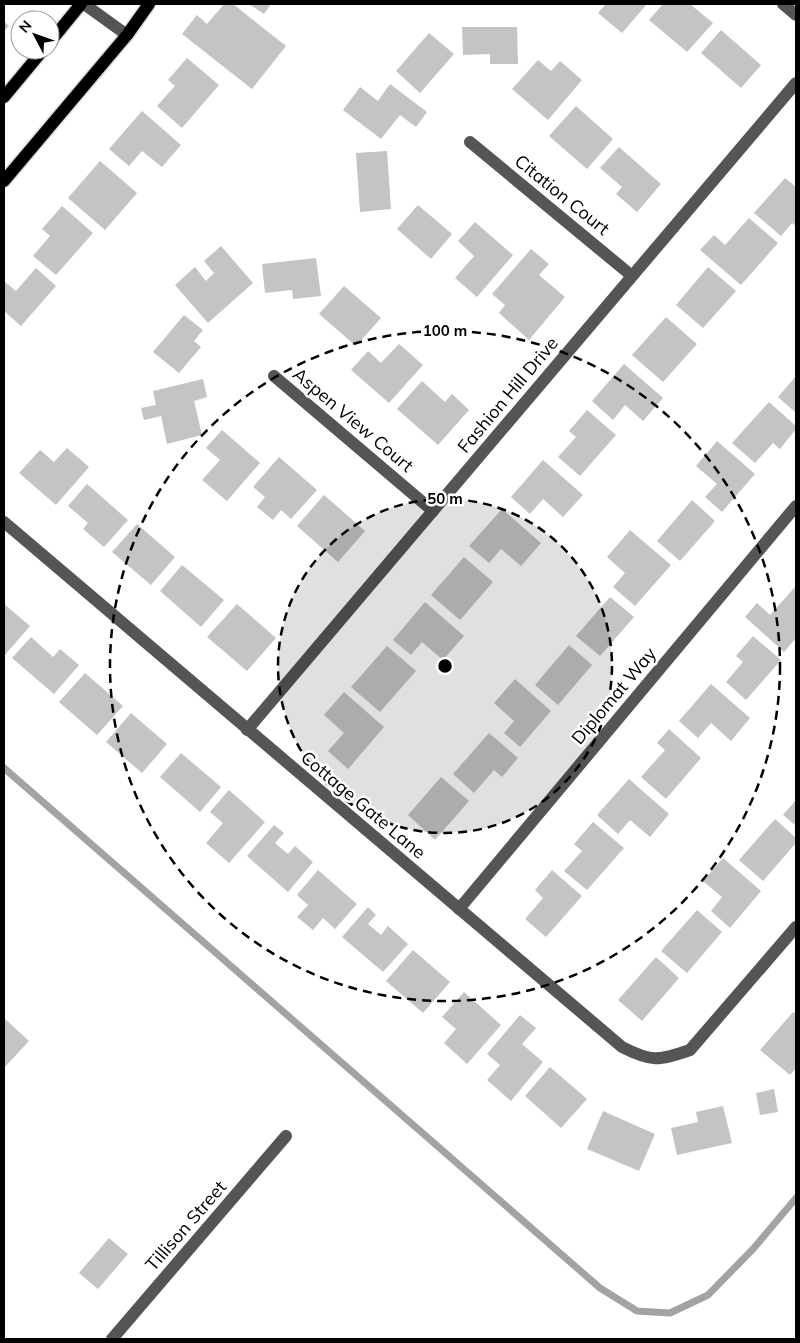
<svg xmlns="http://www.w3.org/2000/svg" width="800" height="1343" viewBox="0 0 800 1343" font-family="Mulish,sans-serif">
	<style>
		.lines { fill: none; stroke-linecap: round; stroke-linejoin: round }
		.stream { stroke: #a3a3a3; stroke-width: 7 }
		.building { fill: #c4c4c4 }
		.major-casing { stroke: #dbdbdb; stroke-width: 15 }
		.minor { stroke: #555; stroke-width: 12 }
		.major { stroke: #000; stroke-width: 12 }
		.ring { fill: none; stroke: #000; stroke-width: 2.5; stroke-dasharray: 9 6 }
		.labels { text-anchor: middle; stroke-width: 5; stroke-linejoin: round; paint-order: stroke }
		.street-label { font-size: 18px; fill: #000; stroke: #fff }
		.centre { fill: #000; stroke: #fff; stroke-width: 2.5 }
		.ring-label { font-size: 15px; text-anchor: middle; font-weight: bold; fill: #000; stroke: #fff; stroke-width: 5; stroke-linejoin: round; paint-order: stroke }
	</style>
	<rect width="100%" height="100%" fill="#fff"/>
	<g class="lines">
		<!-- stream -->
		<polyline class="stream" points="4,768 600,1288 637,1311 670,1313 708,1295 753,1249 796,1198"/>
	</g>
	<!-- building -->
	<g class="building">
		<polygon points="224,4 233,4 286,46 252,89 182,34 197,15 207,24"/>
		<polygon points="249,4 271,4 264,14"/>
		<polygon points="606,4 647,4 622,33 598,13"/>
		<polygon points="663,4 690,4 713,23 687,52 649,20"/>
		<polygon points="4,21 9,26 4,31"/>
		<polygon points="462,27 517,27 518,64 490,64 490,54 463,55"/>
		<polygon points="721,30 761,65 741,88 701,53"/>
		<polygon points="429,33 454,54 420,93 396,71"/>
		<polygon points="187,58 219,85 182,128 157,106 175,86 168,80"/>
		<polygon points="538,60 551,71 560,61 582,80 548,120 512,89"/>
		<polygon points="390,84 427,112 416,127 400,115 381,139 343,110 360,87 378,101"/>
		<polygon points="576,106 613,139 587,169 549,136"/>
		<polygon points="142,111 181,145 162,167 142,151 129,166 109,149"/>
		<polygon points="619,147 661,184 637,212 616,194 622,187 600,168"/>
		<polygon points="387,151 391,209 360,212 356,153"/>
		<polygon points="100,161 137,193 105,230 68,198"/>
		<polygon points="785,178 796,187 796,226 792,223 781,236 754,213"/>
		<polygon points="418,205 452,234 431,259 397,229"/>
		<polygon points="62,206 93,233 56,275 33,256 50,236 42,229"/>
		<polygon points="749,218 778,243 741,285 700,250 714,235 725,245"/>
		<polygon points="475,222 513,255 477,297 455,278 474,256 458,241"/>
		<polygon points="221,246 253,283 208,323 175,285 195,267 206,281 214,273 204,261"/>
		<polygon points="531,249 549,264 539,275 565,297 529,340 499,313 505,305 492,294"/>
		<polygon points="316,258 321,296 293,299 292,290 265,293 262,264"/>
		<polygon points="708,267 736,291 703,328 676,305"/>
		<polygon points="36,268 56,286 21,326 4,311 4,281 16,291"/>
		<polygon points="344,286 381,318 356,346 319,314"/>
		<polygon points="184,315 203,330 194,341 201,347 179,373 153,352"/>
		<polygon points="666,317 697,344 663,382 632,355"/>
		<polygon points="399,344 423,365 389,403 351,370 368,351 381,363"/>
		<polygon points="624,364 663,398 643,421 625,405 613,420 592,401"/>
		<polygon points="796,376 796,413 778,397"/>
		<polygon points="203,379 207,397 194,401 202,435 167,444 161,416 144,420 141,408 156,405 153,391"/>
		<polygon points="422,381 445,402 452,394 469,410 438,445 397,409"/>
		<polygon points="769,402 796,426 796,429 780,449 773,443 755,463 732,443"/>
		<polygon points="587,410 616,435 580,476 558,457 576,437 569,431"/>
		<polygon points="222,430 260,463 227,501 202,480 220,460 206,448"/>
		<polygon points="717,441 755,474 722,512 705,497 717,484 696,466"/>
		<polygon points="67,448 89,467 56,505 19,473 40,450 54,462"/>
		<polygon points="279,457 317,490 291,519 281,510 273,520 257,507 265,497 253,487"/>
		<polygon points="543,460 583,495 563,517 543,499 530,514 511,497"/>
		<polygon points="87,484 128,520 104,547 83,529 88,523 68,506"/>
		<polygon points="324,495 365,531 338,562 297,526"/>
		<polygon points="692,500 715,521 680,561 657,541"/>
		<polygon points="502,509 541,543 521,566 501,549 489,563 469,546"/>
		<polygon points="137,524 175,557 151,585 112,552"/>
		<polygon points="630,530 671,565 635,606 613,587 625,573 607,557"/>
		<polygon points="464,557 493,582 460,620 431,595"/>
		<polygon points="182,565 224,600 201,627 160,591"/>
		<polygon points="795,587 796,638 784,652 745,617 757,603 770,615"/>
		<polygon points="610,597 634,617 600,656 576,636"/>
		<polygon points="425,602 464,636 443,660 422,642 411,655 393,640"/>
		<polygon points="4,604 30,626 4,656"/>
		<polygon points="237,604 276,638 247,671 207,637"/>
		<polygon points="753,636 781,660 746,700 726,682 743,662 736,656"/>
		<polygon points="31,637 53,657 60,649 79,665 54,694 12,658"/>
		<polygon points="569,645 592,665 558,705 535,685"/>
		<polygon points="387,646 416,671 380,712 351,687"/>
		<polygon points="85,673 123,706 97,735 59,702"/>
		<polygon points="515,679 551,711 520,747 504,733 514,721 494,703"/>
		<polygon points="711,684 750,718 731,741 711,723 698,738 679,721"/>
		<polygon points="344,692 384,727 348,769 328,751 344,733 324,715"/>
		<polygon points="131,713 167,744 142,773 106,742"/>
		<polygon points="669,729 701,758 666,799 641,777 665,750 657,743"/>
		<polygon points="489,733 518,758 502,777 494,770 474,793 453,774"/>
		<polygon points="181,753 221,787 200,812 160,777"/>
		<polygon points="441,777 469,801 435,840 408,815"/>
		<polygon points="629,779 669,814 650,837 630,820 618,834 597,815"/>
		<polygon points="229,790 265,822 229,863 206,843 223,823 210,812"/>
		<polygon points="796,800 796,826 783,815"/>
		<polygon points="775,819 796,838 796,843 763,881 739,860"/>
		<polygon points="593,822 624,848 587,890 564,871 582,851 574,844"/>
		<polygon points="274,825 284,833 275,843 288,854 295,846 313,862 288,892 247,856"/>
		<polygon points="723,858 761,891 730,928 711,911 722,897 703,881"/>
		<polygon points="318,870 357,904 335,929 323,918 313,930 297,917 308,905 297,895"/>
		<polygon points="552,870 582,896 546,937 525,919 543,898 535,890"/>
		<polygon points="368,907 376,915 368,924 381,935 388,926 408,944 383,972 342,937"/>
		<polygon points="697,910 722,932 687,973 661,951"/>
		<polygon points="413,950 450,982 423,1013 386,981"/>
		<polygon points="656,957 679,978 642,1021 618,1000"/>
		<polygon points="464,992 501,1025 467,1064 444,1043 456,1029 442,1017"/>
		<polygon points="793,1012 796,1014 796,1068 790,1075 760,1050"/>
		<polygon points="520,1015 536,1028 522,1044 543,1062 511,1101 487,1080 500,1065 487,1054"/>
		<polygon points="4,1018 29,1041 4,1068"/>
		<polygon points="550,1067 587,1099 561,1128 525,1096"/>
		<polygon points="774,1089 778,1112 760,1115 756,1093"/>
		<polygon points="723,1106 732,1143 677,1155 671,1128 698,1122 696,1112"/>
		<polygon points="603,1111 655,1134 639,1171 587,1149"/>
		<polygon points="109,1238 128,1254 98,1289 79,1273"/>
	</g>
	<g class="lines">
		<defs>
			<g id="major">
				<polyline points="50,42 81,4"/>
				<polyline points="4,97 43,50"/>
				<polyline points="4,181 127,35 149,4"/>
			</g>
		</defs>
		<!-- major casing -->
		<use href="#major" class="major-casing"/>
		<!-- minor -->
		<g class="minor">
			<polyline points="84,4 127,35"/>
			<polyline points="783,4 796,15"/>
			<polyline points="470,142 632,276"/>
			<polyline points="274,376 433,511"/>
			<path d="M4,522L622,1047C651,1062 659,1061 690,1050L796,927"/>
			<polyline points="247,730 796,83"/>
			<polyline points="459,909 796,506"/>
			<polyline points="112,1339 286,1136"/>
		</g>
		<!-- major -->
		<use href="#major" class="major"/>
	</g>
	<!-- distance rings -->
	<circle cx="445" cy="666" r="167" fill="#000" fill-opacity=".12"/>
	<g class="ring">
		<circle cx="445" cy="666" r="167"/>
		<circle cx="445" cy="666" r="335"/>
	</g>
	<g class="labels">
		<!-- street labels -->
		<g class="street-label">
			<text transform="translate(562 195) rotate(39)" y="6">Citation Court</text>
			<text transform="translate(508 395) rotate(-50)" y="6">Fashion Hill Drive</text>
			<text transform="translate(353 420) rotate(40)" y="6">Aspen View Court</text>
			<text transform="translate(614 696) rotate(-50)" y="6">Diplomat Way</text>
			<text transform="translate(363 805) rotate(40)" y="6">Cottage Gate Lane</text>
			<text transform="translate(186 1226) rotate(-49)" y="6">Tillison Street</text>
		</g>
	</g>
	<circle cx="445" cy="666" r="8" class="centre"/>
	<g class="ring-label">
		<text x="445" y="336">100 m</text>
		<text x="445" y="504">50 m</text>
	</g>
	<!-- border -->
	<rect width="800" height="1343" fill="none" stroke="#000000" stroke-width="10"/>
	<!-- north arrow -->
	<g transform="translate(35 35) rotate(311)"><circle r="24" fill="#ffffff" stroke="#999999"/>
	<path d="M0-4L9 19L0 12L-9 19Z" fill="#000000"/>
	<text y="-8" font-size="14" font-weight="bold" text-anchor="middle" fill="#000000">N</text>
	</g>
</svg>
